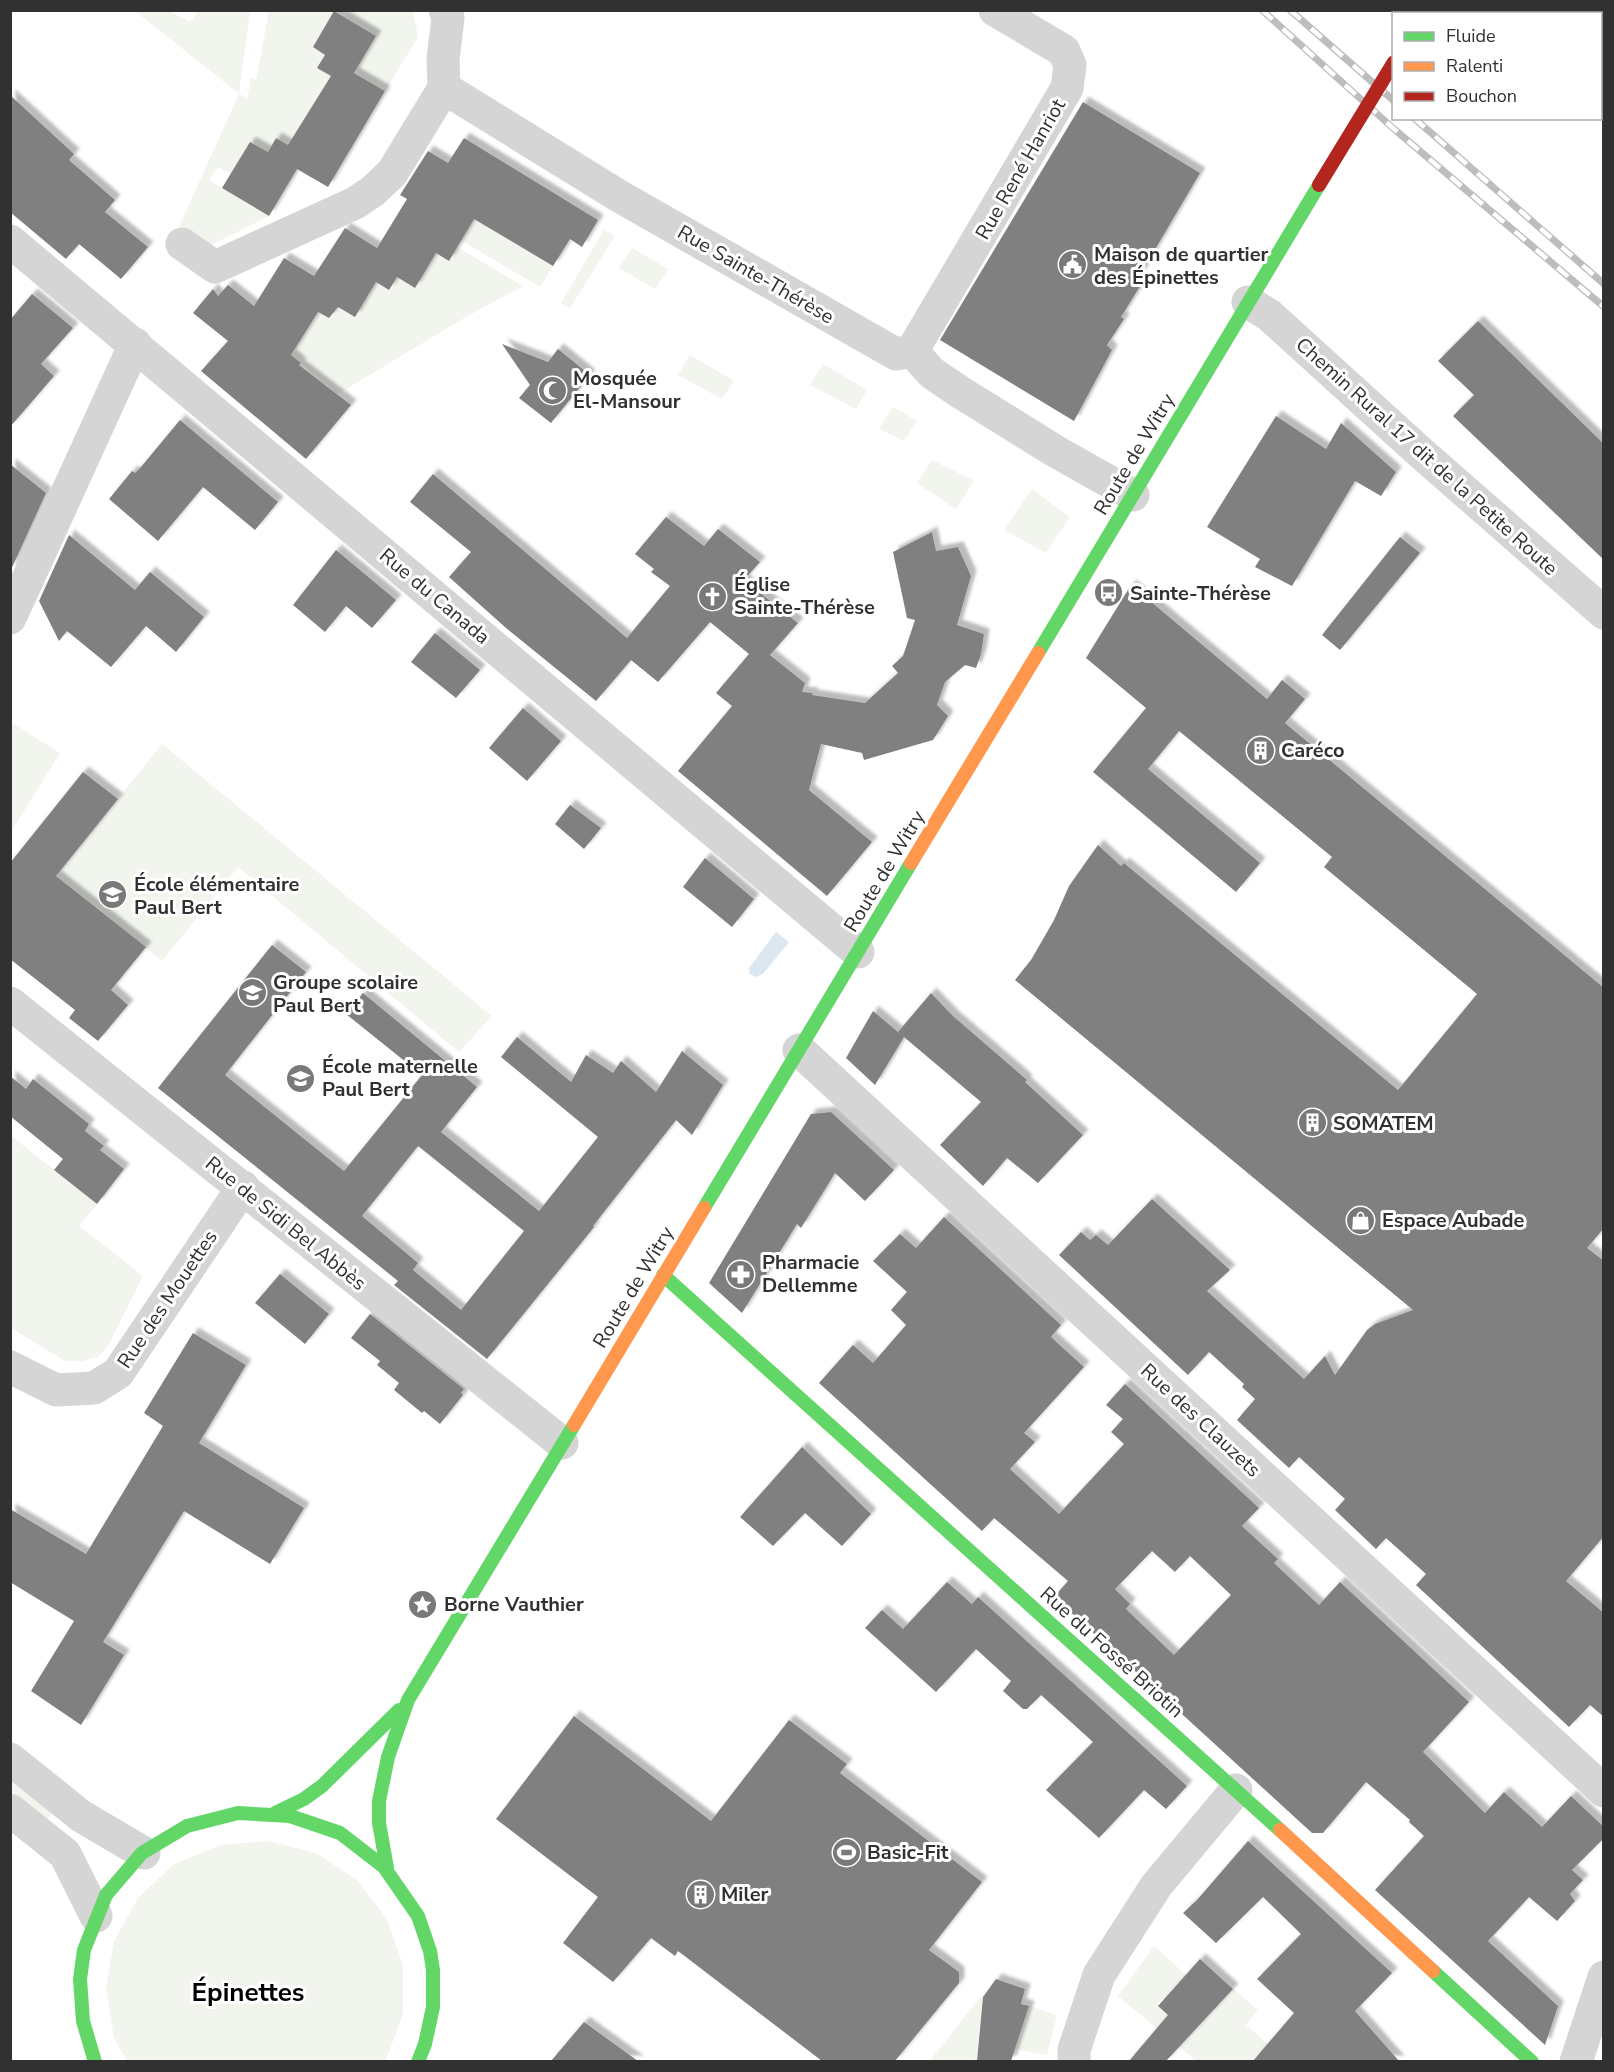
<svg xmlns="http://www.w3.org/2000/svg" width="1614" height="2072" viewBox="0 0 1614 2072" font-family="'Nunito Sans',sans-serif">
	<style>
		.green { fill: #f1f5ed }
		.water { fill: #dbe8f2 }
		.building { fill: #808080; fill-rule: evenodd; filter: url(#shadow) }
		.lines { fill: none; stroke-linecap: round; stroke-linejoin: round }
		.street { stroke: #d5d5d5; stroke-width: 33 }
		.fast { stroke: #63d668; stroke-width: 14 }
		.slow { stroke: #ff974d; stroke-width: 14 }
		.rail-casing { stroke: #bdbdbd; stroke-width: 7 }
		.rail { stroke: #fff; stroke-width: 4.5; stroke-dasharray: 14; stroke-linecap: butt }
		.jam-bridge { stroke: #b3261e; stroke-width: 14 }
		.labels { text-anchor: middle; stroke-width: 6; stroke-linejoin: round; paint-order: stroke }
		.street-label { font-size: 20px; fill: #313131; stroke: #fff }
		.poi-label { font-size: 20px; font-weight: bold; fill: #313131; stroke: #fff; text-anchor: start }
		.district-label { font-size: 26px; font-weight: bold; fill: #000; stroke: #fff }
	</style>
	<defs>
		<filter id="shadow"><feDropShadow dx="5.5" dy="-5.5" stdDeviation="1.5" flood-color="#0004"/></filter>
	</defs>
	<rect width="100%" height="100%" fill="#fff"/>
	<!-- green -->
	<g class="green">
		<polygon points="135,11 170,11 190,22 198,11 250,11 239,93 247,100 251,78 256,80 269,11 335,11 313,47 325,55 318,68 331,76 288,146 276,138 268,152 250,142 231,174 218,167 209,180 269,216 207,247 179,227 239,94"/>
		<polygon points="348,11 413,11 418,37 385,91 354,72 376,37 345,17"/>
		<polygon points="434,186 493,230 516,244 547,246 540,259 553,266 540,287 442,229"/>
		<polygon points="604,230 615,236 570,308 561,303"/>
		<polygon points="457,247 523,286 466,317 338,394 291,355 318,312 329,318 338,307 355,317 376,282 397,277 415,287 436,253 449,260"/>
		<polygon points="632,248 668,269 655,289 619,268"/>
		<polygon points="690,355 734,381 722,399 678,375"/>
		<polygon points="823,364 867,390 856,409 810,385"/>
		<polygon points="893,407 917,421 904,441 879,429"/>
		<polygon points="932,460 974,481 956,509 917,483"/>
		<polygon points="1032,489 1070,517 1046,553 1004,530"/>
		<polygon points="11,722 60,753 11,832"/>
		<polygon points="162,744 492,1016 459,1052 238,867 162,961 56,876"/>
		<polygon points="10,1135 97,1204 79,1226 143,1276 108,1346 99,1356 83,1361 65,1361 11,1328"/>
		<polygon points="10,1774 55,1810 47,1819 11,1790"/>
		<polygon points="268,1841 316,1853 357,1880 387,1919 403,1965 403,2014 386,2060 127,2061 114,2038 106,1989 114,1941 138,1898 174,1864 220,1845"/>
		<polygon points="1154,1946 1186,1975 1157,2004 1191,2035 1233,1989 1258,2010 1246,2025 1268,2044 1253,2061 1196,2061 1118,1996"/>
		<polygon points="983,1994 977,2060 967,2059 966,2061 929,2062"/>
		<polygon points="1029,2006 1057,2015 1047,2055 1015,2049"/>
	</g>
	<!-- water -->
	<polygon class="water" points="776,932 789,942 763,974 755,977 750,974 749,968"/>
	<!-- building -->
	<g class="building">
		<polygon points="334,11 376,36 354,73 385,91 328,187 297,169 269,216 222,188 250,142 268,152 276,138 288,145 331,76 317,68 325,55 313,47"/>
		<polygon points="10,95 74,154 69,160 115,200 105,212 148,247 121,279 79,244 66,259 10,212"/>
		<polygon points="1083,102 1200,173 1137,280 1142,283 1121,317 1124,319 1107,345 1112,350 1074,421 940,340"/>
		<polygon points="464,138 598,220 582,247 570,239 553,266 474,219 449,261 436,253 415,288 397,277 389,290 376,282 355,317 338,307 329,318 318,312 291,355 301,363 299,365 351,405 306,459 201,371 228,341 193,313 213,289 218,296 228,285 254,306 284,258 314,276 345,228 377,248 407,199 400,195 428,151 448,163"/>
		<polygon points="32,294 73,328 41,364 54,376 10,427 10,320"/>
		<polygon points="1478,321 1604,444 1604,560 1453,416 1474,395 1438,361"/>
		<polygon points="502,344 548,362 558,349 590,375 551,423 519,398 530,385"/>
		<polygon points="1276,416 1326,449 1341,423 1396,472 1381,496 1355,481 1292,586 1255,567 1260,559 1207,527"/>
		<polygon points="180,420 278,502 255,530 203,487 158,541 109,499 132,471 135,473 141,467"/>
		<polygon points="10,464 46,493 10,572"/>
		<polygon points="433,474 627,638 670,586 651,572 654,569 635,554 666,517 704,546 718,529 760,562 744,580 798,623 770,655 805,683 802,692 813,693 812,695 865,703 898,673 892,666 903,656 915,620 907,618 893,552 932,532 936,551 958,547 971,576 957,625 984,634 981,654 976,668 965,665 945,682 937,705 948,716 933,740 864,760 862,753 821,744 809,790 872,842 827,896 678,771 732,706 716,693 749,654 710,622 658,682 631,660 596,701 506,628 449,577 471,552 410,502"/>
		<polygon points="69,535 135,590 150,572 204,617 176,652 146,626 111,667 67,631 59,641 39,601"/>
		<polygon points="1400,537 1420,553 1340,650 1322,635"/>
		<polygon points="336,550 396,600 372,628 346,606 325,632 293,605"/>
		<polygon points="1131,585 1267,699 1282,680 1305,699 1285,723 1604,988 1604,1228 1587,1248 1604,1261 1604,1536 1566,1581 1604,1613 1604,1717 1590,1705 1569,1727 1416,1585 1426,1574 1386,1538 1376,1549 1335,1510 1345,1499 1299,1457 1289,1468 1237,1420 1255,1399 1242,1387 1244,1384 1209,1352 1188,1375 1059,1255 1081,1232 1090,1240 1096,1235 1108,1245 1152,1199 1230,1270 1207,1291 1304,1379 1325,1356 1335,1375 1367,1330 1375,1324 1413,1310 1015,980 1031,960 1054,920 1069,886 1098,845 1121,866 1124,863 1398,1090 1477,994 1324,867 1332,857 1179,731 1148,769 1260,863 1236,892 1093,772 1146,708 1086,658"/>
		<polygon points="435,633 480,670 456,698 411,662"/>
		<polygon points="523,708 561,741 527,781 489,748"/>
		<polygon points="83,772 118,799 56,876 146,947 111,990 128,1005 98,1041 69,1018 75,1010 10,959 10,863"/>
		<polygon points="570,805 601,828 584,849 555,824"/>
		<polygon points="705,858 754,899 732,927 683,887"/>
		<path d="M272,945L306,972L225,1075L344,1171L422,1075L346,1014L363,993L477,1087L441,1132L539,1211L598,1137L501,1057L517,1037L571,1082L586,1055L613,1073L621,1061L656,1092L682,1051L723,1085L692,1135L676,1120L593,1226L594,1227L586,1237L487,1359L394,1285L398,1281L158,1088ZM418,1146L524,1231L461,1310L413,1270L418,1263L362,1216Z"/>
		<polygon points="931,993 953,1016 1027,1080 1025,1082 1083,1135 1038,1183 1007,1158 983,1186 940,1145 981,1102 898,1032"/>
		<polygon points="873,1011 904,1037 875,1085 846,1058"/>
		<polygon points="10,1076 26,1089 33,1079 89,1124 85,1131 104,1146 100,1150 124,1169 97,1204 54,1170 63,1159 10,1116"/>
		<polygon points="831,1112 894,1170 865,1201 835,1173 801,1228 797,1224 742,1313 709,1283 811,1114"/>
		<path d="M944,1217L1061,1325L1051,1337L1084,1367L1024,1433L1035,1442L1010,1469L1059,1514L1124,1444L1111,1432L1123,1419L1106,1405L1125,1384L1259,1508L1242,1526L1278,1559L1274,1563L1319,1605L1340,1582L1469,1702L1423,1752L1485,1813L1504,1792L1542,1827L1571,1796L1604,1827V1838L1572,1870L1583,1880L1570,1894L1575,1901L1557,1921L1529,1897L1488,1941L1558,2006L1545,2045L1375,1890L1424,1836L1409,1822L1410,1820L1366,1782L1323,1833H1312L1054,1597L1068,1581L994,1518L982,1531L819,1383L853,1345L873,1363L906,1325L891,1310L907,1292L873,1261L900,1234L916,1248ZM1152,1551L1175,1572L1190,1556L1231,1595L1174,1655L1126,1609L1130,1604L1115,1589Z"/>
		<polygon points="280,1274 329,1314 305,1344 255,1303"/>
		<polygon points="370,1314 464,1389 461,1393 463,1395 440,1424 424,1411 422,1413 394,1390 399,1383 377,1365 380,1361 351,1338"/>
		<polygon points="193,1333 246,1365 199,1443 304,1508 270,1564 184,1511 103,1642 124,1655 81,1725 31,1691 74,1621 10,1582 10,1509 86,1554 163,1426 144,1413"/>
		<polygon points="802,1447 871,1514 842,1546 805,1513 773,1546 740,1517"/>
		<polygon points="947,1582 972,1604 978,1597 1187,1786 1166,1809 1144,1790 1099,1838 1046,1790 1093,1742 1041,1695 1027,1709 1023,1709 1003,1691 1011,1681 976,1649 936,1692 865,1628 882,1610 903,1629"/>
		<polygon points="574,1716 711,1821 789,1720 847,1764 840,1773 982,1882 929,1950 959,1972 959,1983 895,2061 822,2061 678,1951 675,1956 651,1938 613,1982 563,1943 598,1897 496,1819"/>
		<polygon points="1248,1841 1392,1973 1355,2011 1399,2061 1253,2061 1294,2013 1257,1979 1301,1934 1263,1897 1216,1943 1183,1913 1197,1900"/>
		<polygon points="1200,1959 1233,1989 1166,2061 1129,2061 1168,2015 1158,2006"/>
		<polygon points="996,1979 1025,1989 1021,2004 1029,2006 1011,2061 977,2061 983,1997"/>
		<polygon points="584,2022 638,2061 551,2061"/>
	</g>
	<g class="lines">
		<!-- street -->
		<g class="street">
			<polyline points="445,10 448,18 443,59 444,88 619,196 896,354 912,351 932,373 960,392 1055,451 1133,495"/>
			<polyline points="10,241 858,952"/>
			<polyline points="182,244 215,267 355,203 373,191 392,173 444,88"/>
			<polyline points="1248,302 1269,315 1421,453 1604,613"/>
			<polyline points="912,351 1067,88 1070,65 1064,51 995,10"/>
			<polyline points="10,618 135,344"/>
			<polyline points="10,1003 562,1443"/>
			<polyline points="799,1050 1604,1791"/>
			<polyline points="10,1367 56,1390 94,1388 118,1373 243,1187"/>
			<polyline points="10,1759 81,1816 144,1853"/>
			<polyline points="10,1810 65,1854 96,1916"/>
			<polyline points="1074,2062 1074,2050 1099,1975 1156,1886 1236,1790"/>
			<polyline points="1576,2062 1604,1977"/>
		</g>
		<!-- fast -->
		<g class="fast">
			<polyline points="1423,14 1425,10"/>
			<polyline points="1038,653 1319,185"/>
			<polyline points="704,1208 911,863"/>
			<polyline points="663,1275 1280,1830"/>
			<polyline points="275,1813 304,1799 322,1786 399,1710"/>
			<polyline points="387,1868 379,1823 379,1801 388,1757 408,1700 574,1425"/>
			<polyline points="1433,1971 1532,2062"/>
			<polyline points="95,2062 83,2021 80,1979 84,1950 106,1895 142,1853 187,1826 238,1813 290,1816 340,1833 384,1867 418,1916 430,1951 433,1970 433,2007 425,2044 418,2062"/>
		</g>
		<!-- slow -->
		<g class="slow">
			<polyline points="911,863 1038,653"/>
			<polyline points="574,1425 704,1208"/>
			<polyline points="1280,1830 1433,1971"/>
		</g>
		<defs>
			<g id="rail">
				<polyline points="1262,10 1394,129 1604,307"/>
				<polyline points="1290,10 1394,101"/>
				<polyline points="1414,118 1604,284"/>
			</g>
		</defs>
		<!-- rail casing -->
		<use href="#rail" class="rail-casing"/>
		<!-- rail -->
		<use href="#rail" class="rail"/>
		<!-- jam-bridge -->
		<polyline class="jam-bridge" points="1319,185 1394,62"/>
	</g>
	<!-- icons -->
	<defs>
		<symbol id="civic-disc" viewBox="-11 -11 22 22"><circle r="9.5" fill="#797979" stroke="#fff"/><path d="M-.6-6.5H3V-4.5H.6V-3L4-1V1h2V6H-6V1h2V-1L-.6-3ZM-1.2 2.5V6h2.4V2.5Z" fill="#fff"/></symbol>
		<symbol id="mosque-disc" viewBox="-11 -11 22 22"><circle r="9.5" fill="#797979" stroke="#fff"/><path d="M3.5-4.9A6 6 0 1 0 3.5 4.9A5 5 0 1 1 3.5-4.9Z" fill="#fff"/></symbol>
		<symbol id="bus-disc" viewBox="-11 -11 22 22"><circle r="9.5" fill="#797979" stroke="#fff"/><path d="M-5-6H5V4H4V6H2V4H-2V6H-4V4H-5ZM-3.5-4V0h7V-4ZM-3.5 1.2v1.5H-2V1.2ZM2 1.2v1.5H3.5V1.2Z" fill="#fff"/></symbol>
		<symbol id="church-disc" viewBox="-11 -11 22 22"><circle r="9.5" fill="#797979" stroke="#fff"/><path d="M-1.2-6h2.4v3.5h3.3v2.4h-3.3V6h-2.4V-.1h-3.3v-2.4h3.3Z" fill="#fff"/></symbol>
		<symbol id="building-disc" viewBox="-11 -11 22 22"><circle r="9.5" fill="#797979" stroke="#fff"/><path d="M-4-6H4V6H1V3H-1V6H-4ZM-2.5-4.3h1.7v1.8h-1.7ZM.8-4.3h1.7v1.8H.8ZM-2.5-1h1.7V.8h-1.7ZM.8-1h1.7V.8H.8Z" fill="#fff"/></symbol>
		<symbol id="school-disc" viewBox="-11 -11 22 22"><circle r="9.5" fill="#797979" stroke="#fff"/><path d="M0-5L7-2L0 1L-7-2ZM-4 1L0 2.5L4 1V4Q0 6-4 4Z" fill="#fff"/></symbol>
		<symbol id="shop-disc" viewBox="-11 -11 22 22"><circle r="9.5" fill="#797979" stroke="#fff"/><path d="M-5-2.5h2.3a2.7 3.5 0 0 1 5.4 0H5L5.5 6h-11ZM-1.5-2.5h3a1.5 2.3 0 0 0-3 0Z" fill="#fff"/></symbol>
		<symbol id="pharmacy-disc" viewBox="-11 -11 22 22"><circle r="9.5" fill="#797979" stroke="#fff"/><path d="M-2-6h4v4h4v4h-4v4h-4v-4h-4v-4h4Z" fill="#fff"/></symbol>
		<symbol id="sight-disc" viewBox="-11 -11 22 22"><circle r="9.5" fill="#797979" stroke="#fff"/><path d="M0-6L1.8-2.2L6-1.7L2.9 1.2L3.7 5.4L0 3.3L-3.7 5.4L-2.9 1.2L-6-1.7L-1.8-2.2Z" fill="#fff"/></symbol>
		<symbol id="stadium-disc" viewBox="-11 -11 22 22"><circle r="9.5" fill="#797979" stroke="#fff"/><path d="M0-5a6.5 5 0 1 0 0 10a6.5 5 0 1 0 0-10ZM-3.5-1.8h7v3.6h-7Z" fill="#fff"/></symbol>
	</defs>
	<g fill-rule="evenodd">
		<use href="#civic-disc" x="1056" y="248" width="33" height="33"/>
		<use href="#mosque-disc" x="536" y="374" width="33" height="33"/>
		<use href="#bus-disc" x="1092" y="576" width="33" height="33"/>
		<use href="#church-disc" x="696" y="580" width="33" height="33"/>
		<use href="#building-disc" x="1244" y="734" width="33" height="33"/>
		<use href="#school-disc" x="96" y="878" width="33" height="33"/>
		<use href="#school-disc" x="236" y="976" width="33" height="33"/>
		<use href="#school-disc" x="284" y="1062" width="33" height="33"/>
		<use href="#building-disc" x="1296" y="1106" width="33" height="33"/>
		<use href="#shop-disc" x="1344" y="1204" width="33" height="33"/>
		<use href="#pharmacy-disc" x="724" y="1258" width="33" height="33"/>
		<use href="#sight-disc" x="406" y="1588" width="33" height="33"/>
		<use href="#stadium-disc" x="830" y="1836" width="33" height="33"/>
		<use href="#building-disc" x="684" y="1878" width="33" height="33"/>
	</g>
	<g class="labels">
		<!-- street labels -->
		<g class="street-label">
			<text transform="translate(1020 169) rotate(-60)" y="7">Rue René Hanriot</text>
			<text transform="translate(756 274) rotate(30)" y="7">Rue Sainte-Thérèse</text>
			<text transform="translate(1134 454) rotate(-59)" y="7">Route de Witry</text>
			<text transform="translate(1427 456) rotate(42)" y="7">Chemin Rural 17 dit de la Petite Route</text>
			<text transform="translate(435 596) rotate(40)" y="7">Rue du Canada</text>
			<text transform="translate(884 871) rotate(-59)" y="7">Route de Witry</text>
			<text transform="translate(286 1223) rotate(39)" y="7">Rue de Sidi Bel Abbès</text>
			<text transform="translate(633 1287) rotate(-59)" y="7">Route de Witry</text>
			<text transform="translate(167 1299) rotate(-56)" y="7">Rue des Mouettes</text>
			<text transform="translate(1201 1420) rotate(43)" y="7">Rue des Clauzets</text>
			<text transform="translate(1112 1652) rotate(42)" y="7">Rue du Fossé Briotin</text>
		</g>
		<!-- poi labels -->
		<g class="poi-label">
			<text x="1094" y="261">Maison de quartier<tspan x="1094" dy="23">des Épinettes</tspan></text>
			<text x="573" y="385">Mosquée<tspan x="573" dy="23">El-Mansour</tspan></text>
			<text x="734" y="591">Église<tspan x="734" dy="23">Sainte-Thérèse</tspan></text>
			<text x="1130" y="600">Sainte-Thérèse</text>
			<text x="1281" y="757">Caréco</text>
			<text x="134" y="891">École élémentaire<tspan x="134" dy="23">Paul Bert</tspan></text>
			<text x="273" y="989">Groupe scolaire<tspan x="273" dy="23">Paul Bert</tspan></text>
			<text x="322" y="1073">École maternelle<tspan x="322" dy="23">Paul Bert</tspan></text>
			<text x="1333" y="1130">SOMATEM</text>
			<text x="1382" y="1227">Espace Aubade</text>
			<text x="762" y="1269">Pharmacie<tspan x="762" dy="23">Dellemme</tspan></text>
			<text x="444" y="1611">Borne Vauthier</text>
			<text x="867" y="1859">Basic-Fit</text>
			<text x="721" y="1901">Miler</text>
		</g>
		<!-- district labels -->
		<g class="district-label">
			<text x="248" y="2001">Épinettes</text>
		</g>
	</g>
	<!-- border -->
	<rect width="1614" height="2072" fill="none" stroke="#313131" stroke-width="24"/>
	<!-- legend -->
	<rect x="1392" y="12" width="210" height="108" fill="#ffffff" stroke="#adadad" stroke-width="1.5"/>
	<rect x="1404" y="32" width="30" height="9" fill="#63d668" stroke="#adadad" stroke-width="1.5"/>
	<text x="1446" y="42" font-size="18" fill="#313131">Fluide</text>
	<rect x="1404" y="62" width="30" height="9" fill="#ff974d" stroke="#adadad" stroke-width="1.5"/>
	<text x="1446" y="72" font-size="18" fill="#313131">Ralenti</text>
	<rect x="1404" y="92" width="30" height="9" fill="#b3261e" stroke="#adadad" stroke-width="1.5"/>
	<text x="1446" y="102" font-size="18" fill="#313131">Bouchon</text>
</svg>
